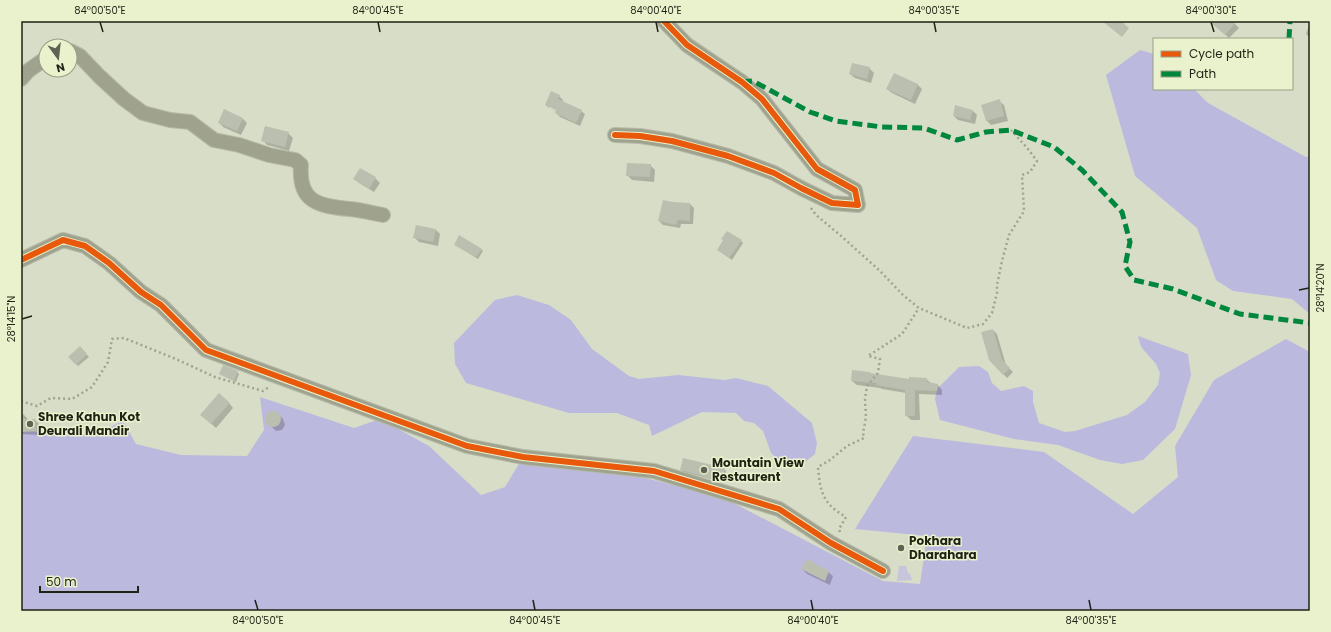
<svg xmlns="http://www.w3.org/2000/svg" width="1331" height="632" viewBox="0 0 1331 632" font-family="Poppins,sans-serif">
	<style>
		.green { fill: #c6c5db }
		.forest { fill: #bcb9df }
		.shadow { fill: #0003 }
		.building { fill: #bbbfaf }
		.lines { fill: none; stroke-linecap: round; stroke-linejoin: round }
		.minor-casing { stroke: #b6baa9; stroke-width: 16 }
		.path { stroke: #a0a392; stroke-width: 2.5; stroke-dasharray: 2 3; stroke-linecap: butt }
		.minor { stroke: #9fa38e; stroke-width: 14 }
		.quiet { stroke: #00873e; stroke-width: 5; stroke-dasharray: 10 5; stroke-linecap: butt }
		.cycleway-casing { stroke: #eaf2cd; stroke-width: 8 }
		.cycleway { stroke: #e8590c; stroke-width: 6 }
		.ticks { fill: none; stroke: #1f2214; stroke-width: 1.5 }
		.poi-dot { fill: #606353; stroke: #eaf2cd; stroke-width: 1.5 }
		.labels { text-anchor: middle; stroke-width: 3; stroke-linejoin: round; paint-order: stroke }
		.poi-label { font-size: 12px; font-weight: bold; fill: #1f2214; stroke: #eaf2cd; text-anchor: start }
		.neatline { fill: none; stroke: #1f2214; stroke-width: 1.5 }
		.ticks-label { font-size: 10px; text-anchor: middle; fill: #1f2214 }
	</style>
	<rect width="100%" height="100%" fill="#d8ddc8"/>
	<!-- green -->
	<polygon class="green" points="899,566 906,566 908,573 910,574 912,580 897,581"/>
	<!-- forest -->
	<g class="forest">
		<polygon points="1140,50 1154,54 1154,89 1194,89 1208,103 1306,157 1310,156 1310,314 1292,299 1233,291 1216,280 1197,228 1135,176 1106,75"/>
		<polygon points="517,295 549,305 571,320 592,349 629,376 639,379 678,375 725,380 736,378 768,386 812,423 817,443 815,454 800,466 789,467 779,461 771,453 763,431 754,423 744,421 736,413 702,412 652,436 649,425 617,413 569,413 466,383 455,364 454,343 495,300"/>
		<polygon points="1138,336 1188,354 1191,375 1175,429 1143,460 1122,464 1100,460 1058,445 1014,439 940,420 935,399 937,389 959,367 979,366 988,372 992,383 1001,391 1024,386 1033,391 1033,402 1039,423 1065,432 1075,431 1127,415 1145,402 1158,385 1160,373 1156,364 1141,347"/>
		<polygon points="1286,339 1310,352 1310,611 21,611 21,431 93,435 123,421 136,444 181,455 247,456 264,430 260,397 354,428 380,419 429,446 481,495 505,487 520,462 645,478 722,497 883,581 920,584 927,536 855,529 913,436 1044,452 1133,514 1178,477 1175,446 1214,380"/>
	</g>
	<!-- shadow -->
	<g class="shadow">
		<polygon points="1211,21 1232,21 1239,28 1229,38"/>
		<polygon points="1310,23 1310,38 1306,34"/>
		<polygon points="869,68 874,73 871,83 855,78 850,74"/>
		<polygon points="918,85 922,89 915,104 892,93 887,89"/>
		<polygon points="559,96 563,100 562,102 581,111 585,114 580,126 560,117 556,113 557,112 549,108 560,113 561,111 549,106 549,108 546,105"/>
		<polygon points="999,101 1004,105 1008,121 991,125 987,121 982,106"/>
		<polygon points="973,111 977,115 975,124 958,120 954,116"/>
		<polygon points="243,119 247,123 241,135 223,127 219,122"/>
		<polygon points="288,133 293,138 289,151 267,145 263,140"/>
		<polygon points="650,165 655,170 654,182 632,180 627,175"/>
		<polygon points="361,169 375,178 380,183 374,192 359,183 355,179"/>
		<polygon points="673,203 690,204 694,208 693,224 681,224 680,228 663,225 659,221"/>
		<polygon points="436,230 440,234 438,246 419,242 414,237"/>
		<polygon points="741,241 743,243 732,260 718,250"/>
		<polygon points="457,246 481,249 483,251 478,259"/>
		<polygon points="993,330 997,334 1006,365 1013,372 1007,378 990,360"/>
		<polygon points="80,347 89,357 78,366 69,357"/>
		<polygon points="237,372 239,374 236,382 220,374"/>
		<polygon points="871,374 910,381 926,379 931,383 938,385 942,390 942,395 919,394 920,420 911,420 906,415 906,393 882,389 880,388 857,385 852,381"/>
		<polygon points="229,403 233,408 216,428 206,419"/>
		<polygon points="272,412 278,414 283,419 285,425 282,430 276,431 266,421 267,415"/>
		<polygon points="21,414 23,414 27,418 27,420 35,420 39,424 39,435 21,434"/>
		<polygon points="724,469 726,471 723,482 683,472 681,470"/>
		<polygon points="802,569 828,572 833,576 830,585 807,574"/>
	</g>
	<!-- building -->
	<g class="building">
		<polygon points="1102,21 1121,21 1129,28 1122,37"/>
		<polygon points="1209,21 1237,21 1225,35"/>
		<polygon points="852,63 870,67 867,79 849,74"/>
		<polygon points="894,73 918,84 911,100 886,89"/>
		<polygon points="551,91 560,95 558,99 582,110 576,123 555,113 556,110 545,105"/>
		<polygon points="1000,99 1004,116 986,121 981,105"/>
		<polygon points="955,105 973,110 970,120 953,116"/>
		<polygon points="224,109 243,118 237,131 218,123"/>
		<polygon points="265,126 289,132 285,147 261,141"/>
		<polygon points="627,163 651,164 650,177 626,176"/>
		<polygon points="360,168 376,177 369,189 353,179"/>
		<polygon points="663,200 673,202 690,203 690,221 678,220 676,225 658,221"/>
		<polygon points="416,225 436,229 433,242 413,238"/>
		<polygon points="727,231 742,240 729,258 717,250 723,240 721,239"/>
		<polygon points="459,235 482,249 476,257 454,245"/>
		<polygon points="993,329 1002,360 1010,368 1003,375 989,360 981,332"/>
		<polygon points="80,346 87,354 76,365 68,357"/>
		<polygon points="223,365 238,371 234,381 219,374"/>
		<polygon points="852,370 870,372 870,373 909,379 909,377 927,378 927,382 938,384 937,391 915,390 915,416 905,416 905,390 876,385 877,383 851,381"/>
		<polygon points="219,393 230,403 211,424 200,415"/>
		<circle cx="273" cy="419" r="8"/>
		<polygon points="21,419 35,419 36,431 21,432"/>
		<polygon points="683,458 725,468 721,481 680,470"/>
		<polygon points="807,559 829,571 825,581 801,569"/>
	</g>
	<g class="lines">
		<defs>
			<g id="minor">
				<path d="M70,51L80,56L99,76L124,99L143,113L170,120L190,122L214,140L239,145L269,155L295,160L301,165C298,202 318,206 350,209C361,210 372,213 383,215"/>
				<polyline points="21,79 28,71 46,58"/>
				<polyline points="615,135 640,136 672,141 728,156 774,173 801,188 832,203 858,205 855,190 817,169 762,99 742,82 687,45 664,21"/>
				<polyline points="21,260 63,240 85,246 109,263 141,292 161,305 206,350 467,446 523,457 654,471 779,509 831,543 883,571"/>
			</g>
		</defs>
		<!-- minor casing -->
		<use href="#minor" class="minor-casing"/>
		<!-- path -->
		<g class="path">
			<polyline points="811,208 816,215 840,235 880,271 903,295 919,308 967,328 983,324 992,313 997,293 997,285 1002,261 1009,235 1024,211 1022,175 1030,172 1037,161 1028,149 1011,130"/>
			<polyline points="21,401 37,406 51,398 72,399 92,387 108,362 112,339 124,338 176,359 215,377 263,391 269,387"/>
			<path d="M840,532L839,529L846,517C823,504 820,492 818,467L830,460L847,446L864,438L863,433L866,417L865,399L867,386L878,373L880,359L868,356L902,334L919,308"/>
		</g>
		<!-- minor -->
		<use href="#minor" class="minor"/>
		<!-- quiet -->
		<g class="quiet">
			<polyline points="1289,39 1290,21"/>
			<polyline points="742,82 753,81 810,112 836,121 882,127 924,128 957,140 986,132 1011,130 1054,147 1082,170 1122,212 1130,242 1125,266 1134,280 1173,289 1240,314 1310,323"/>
		</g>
		<defs>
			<g id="cycleway">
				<polyline points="615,135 640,136 672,141 728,156 774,173 801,188 832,203 858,205 855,190 817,169 762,99 742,82 687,45 664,21"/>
				<polyline points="21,260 63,240 85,246 109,263 141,292 161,305 206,350 467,446 523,457 654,471 779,509 831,543 883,571"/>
			</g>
		</defs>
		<!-- cycleway casing -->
		<use href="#cycleway" class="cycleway-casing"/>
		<!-- cycleway -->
		<use href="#cycleway" class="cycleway"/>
	</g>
	<!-- ticks -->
	<path class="ticks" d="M100,22L103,32M378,22L380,32M656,22L658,32M934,22L936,32M1211,22L1214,32M1299,290L1309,288M22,319L32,316M255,600L258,610M533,600L535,610M811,600L813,610M1089,600L1091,610"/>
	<!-- markers -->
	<g class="poi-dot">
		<circle cx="30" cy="424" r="4"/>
		<circle cx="704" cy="470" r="4"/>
		<circle cx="901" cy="548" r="4"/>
	</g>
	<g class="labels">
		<!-- poi labels -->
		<g class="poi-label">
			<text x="38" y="421">Shree Kahun Kot<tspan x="38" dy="14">Deurali Mandir</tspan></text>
			<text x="712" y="467">Mountain View<tspan x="712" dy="14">Restaurent</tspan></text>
			<text x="909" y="545">Pokhara<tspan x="909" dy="14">Dharahara</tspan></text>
		</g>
	</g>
	<!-- border -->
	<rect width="1331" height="632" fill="none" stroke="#eaf2cd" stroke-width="44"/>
	<!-- legend -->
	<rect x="1153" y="38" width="140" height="52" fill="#eaf2cd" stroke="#999f83"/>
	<rect x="1161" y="51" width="20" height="6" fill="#e8590c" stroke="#999f83"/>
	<text x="1189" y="58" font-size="12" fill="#1f2214">Cycle path</text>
	<rect x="1161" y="71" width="20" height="6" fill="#00873e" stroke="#999f83"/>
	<text x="1189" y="78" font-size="12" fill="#1f2214">Path</text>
	<!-- north arrow -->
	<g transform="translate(58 58) rotate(165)"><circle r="19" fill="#eaf2cd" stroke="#999f83"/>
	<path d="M0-3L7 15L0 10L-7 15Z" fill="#606353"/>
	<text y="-6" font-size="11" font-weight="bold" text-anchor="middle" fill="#1f2214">N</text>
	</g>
	<!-- scale -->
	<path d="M40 586v6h98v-6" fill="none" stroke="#1f2214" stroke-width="2"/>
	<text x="46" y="586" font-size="12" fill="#1f2214" stroke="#eaf2cd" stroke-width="3" paint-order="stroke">50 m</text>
	<rect x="22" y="22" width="1287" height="588" class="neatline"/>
	<g class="ticks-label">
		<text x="100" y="14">84°00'50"E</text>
		<text x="378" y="14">84°00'45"E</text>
		<text x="656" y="14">84°00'40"E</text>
		<text x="934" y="14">84°00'35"E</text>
		<text x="1211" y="14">84°00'30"E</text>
		<text transform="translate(1320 288) rotate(-90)" y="4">28°14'20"N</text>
		<text transform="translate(11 319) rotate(-90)" y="4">28°14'15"N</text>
		<text x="258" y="624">84°00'50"E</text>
		<text x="535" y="624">84°00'45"E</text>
		<text x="813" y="624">84°00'40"E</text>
		<text x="1091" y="624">84°00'35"E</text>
	</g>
</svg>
